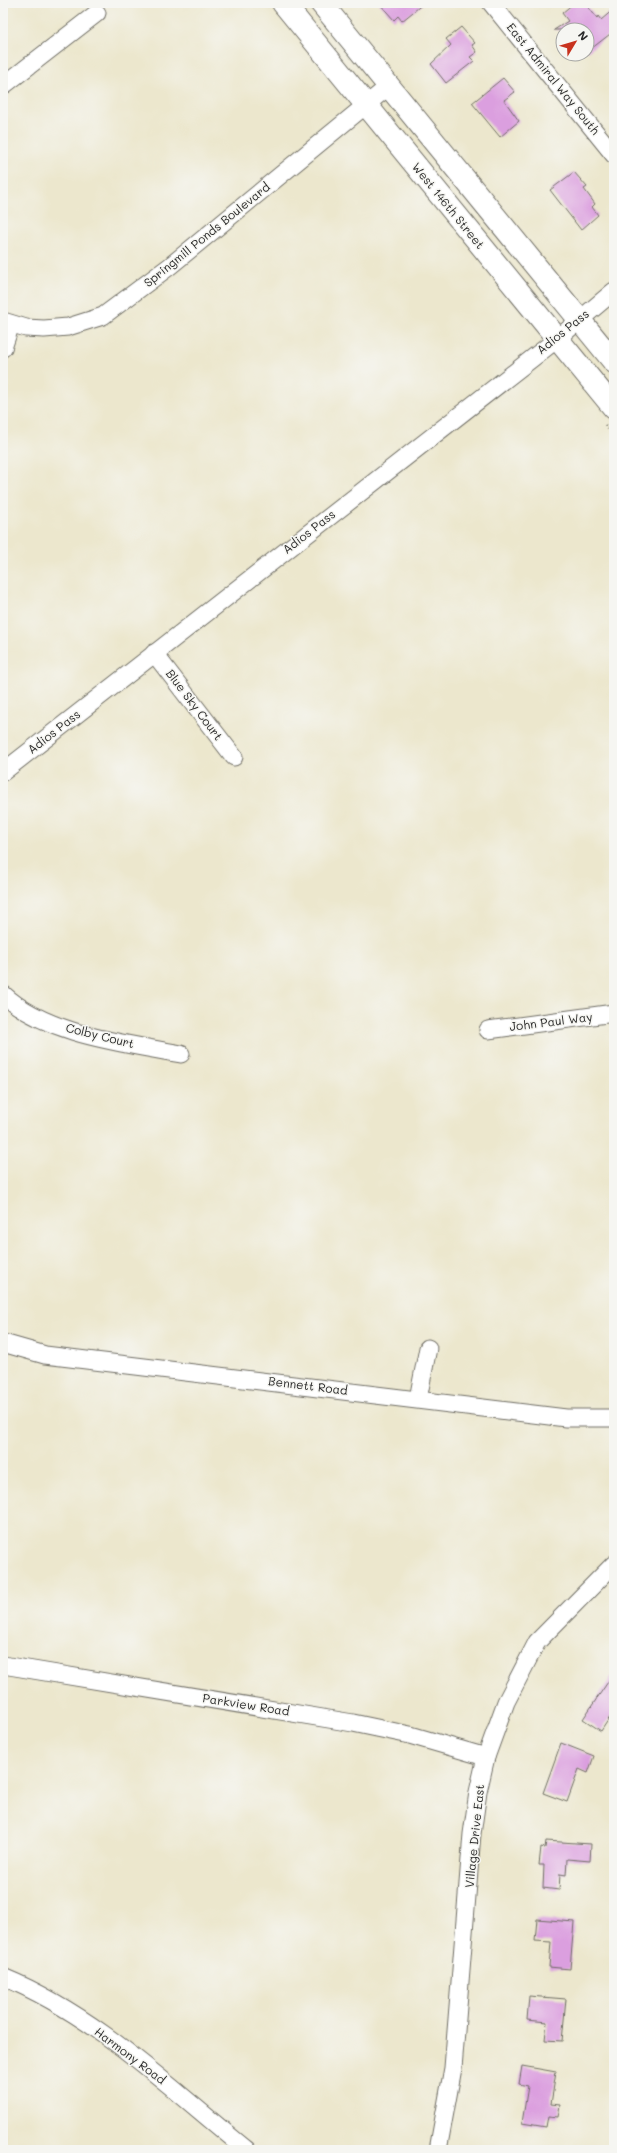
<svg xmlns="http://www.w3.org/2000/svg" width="617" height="2153" viewBox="0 0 617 2153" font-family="Mali,sans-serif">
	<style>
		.building { fill: #db9fdf }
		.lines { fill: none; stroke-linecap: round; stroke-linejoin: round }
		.minor-casing { stroke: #6f6d64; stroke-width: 19 }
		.primary-casing { stroke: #6f6d64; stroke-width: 24 }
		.path { stroke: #6f6d64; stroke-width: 2.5; stroke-dasharray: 1 3; stroke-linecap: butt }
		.minor { stroke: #fff; stroke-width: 17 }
		.primary { stroke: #fff; stroke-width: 22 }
		.labels { text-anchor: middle; stroke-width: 3; stroke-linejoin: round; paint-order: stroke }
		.street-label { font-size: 12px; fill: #2b2b2b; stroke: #f6f6f2 }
	</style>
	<rect width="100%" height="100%" fill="#f6f6f2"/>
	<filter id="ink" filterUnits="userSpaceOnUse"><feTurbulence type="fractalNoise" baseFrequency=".025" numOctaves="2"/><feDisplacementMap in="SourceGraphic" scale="8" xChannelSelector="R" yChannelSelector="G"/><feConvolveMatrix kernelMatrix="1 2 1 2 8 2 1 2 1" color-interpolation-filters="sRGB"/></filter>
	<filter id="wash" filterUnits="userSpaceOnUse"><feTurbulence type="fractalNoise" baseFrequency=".012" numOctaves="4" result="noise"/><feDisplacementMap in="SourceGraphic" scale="16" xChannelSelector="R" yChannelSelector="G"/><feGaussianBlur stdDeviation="0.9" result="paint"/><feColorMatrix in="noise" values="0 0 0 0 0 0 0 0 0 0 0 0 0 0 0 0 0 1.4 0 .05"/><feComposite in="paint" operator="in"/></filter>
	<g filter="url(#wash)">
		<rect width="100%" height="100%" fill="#ece7cd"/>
		<g id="blocks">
			<!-- building -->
			<g class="building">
				<polygon points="379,3 424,3 402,21 398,16 394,20"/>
				<polygon points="574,3 585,3 597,18 598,16 601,20 614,9 614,31 587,52 587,30 554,30 568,21 562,13"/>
				<polygon points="461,27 475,43 472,45 477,52 470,57 474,61 446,83 431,64 451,45 446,39"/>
				<polygon points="503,78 515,92 504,100 519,121 500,137 472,103"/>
				<polygon points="574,172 587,187 584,189 595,204 592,207 598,215 581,230 550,190"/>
				<polygon points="614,1673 614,1711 601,1731 583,1719"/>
				<polygon points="561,1743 594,1756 588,1773 579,1769 567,1802 543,1793"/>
				<polygon points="546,1841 591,1844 590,1861 567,1859 566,1875 560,1874 559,1890 543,1888 544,1865 539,1865 541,1847 545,1848"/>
				<polygon points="537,1919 574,1922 570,1969 549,1967 551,1942 535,1941"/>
				<polygon points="529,1996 566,1999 562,2041 545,2040 547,2022 527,2020"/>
				<polygon points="522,2066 556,2072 551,2104 560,2105 558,2117 548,2116 546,2127 522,2123 528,2086 519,2084"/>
			</g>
		</g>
	</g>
	<g filter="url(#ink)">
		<use href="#blocks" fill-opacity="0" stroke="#6f6d64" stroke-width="1"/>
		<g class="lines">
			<defs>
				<g id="minor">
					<polyline points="491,3 614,155"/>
					<polyline points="3,86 97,13"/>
					<polyline points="3,321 26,328 44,329 68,327 103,316 170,266 389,86"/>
					<polyline points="3,348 11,324"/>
					<polyline points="154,653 234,757"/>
					<polyline points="3,772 557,339 614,291"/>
					<path d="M3,994C47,1035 124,1043 181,1054"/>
					<polyline points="488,1030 614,1013"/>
					<polyline points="3,1343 45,1355 566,1418 614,1418"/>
					<polyline points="418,1399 428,1348"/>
					<polyline points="3,1665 353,1723 410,1735 486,1757"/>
					<path d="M3,1977C96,2015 170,2088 247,2150"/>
					<polyline points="438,2150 453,2068 472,1834 478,1792 486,1757 506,1702 537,1642 614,1564"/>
				</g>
				<g id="primary">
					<polyline points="283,3 614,408"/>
					<polyline points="321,3 614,362"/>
				</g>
			</defs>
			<!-- minor casing -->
			<use href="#minor" class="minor-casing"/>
			<!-- primary casing -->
			<use href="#primary" class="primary-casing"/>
			<!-- path -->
			<polyline class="path" points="605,425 614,436"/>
			<!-- minor -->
			<use href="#minor" class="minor"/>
			<!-- primary -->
			<use href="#primary" class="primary"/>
		</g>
	</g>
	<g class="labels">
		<!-- street labels -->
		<g class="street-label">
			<text transform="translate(553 79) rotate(51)" y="4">East Admiral Way South</text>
			<text transform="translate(448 206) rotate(51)" y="4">West 146th Street</text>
			<text transform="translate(207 235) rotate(-39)" y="4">Springmill Ponds Boulevard</text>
			<text transform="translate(563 332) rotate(-39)" y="4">Adios Pass</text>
			<text transform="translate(309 532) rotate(-38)" y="4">Adios Pass</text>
			<text transform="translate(194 705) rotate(53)" y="4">Blue Sky Court</text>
			<text transform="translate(54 732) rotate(-38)" y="4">Adios Pass</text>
			<text transform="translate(551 1022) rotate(-7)" y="4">John Paul Way</text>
			<text transform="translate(100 1036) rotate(14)" y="4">Colby Court</text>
			<text transform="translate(308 1386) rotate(7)" y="4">Bennett Road</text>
			<text transform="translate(246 1705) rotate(9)" y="4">Parkview Road</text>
			<text transform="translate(475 1836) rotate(-84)" y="4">Village Drive East</text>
			<text transform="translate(130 2056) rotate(37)" y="4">Harmony Road</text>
		</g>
	</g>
	<!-- margin -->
	<rect width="617" height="2153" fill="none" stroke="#f6f6f2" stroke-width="16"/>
	<!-- north arrow -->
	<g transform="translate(575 42) rotate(52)"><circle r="19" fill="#f6f6f2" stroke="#a5a5a2"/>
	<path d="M0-3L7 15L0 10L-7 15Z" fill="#c8321e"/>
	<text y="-6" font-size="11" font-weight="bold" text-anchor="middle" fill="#2b2b2b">N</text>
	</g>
</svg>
